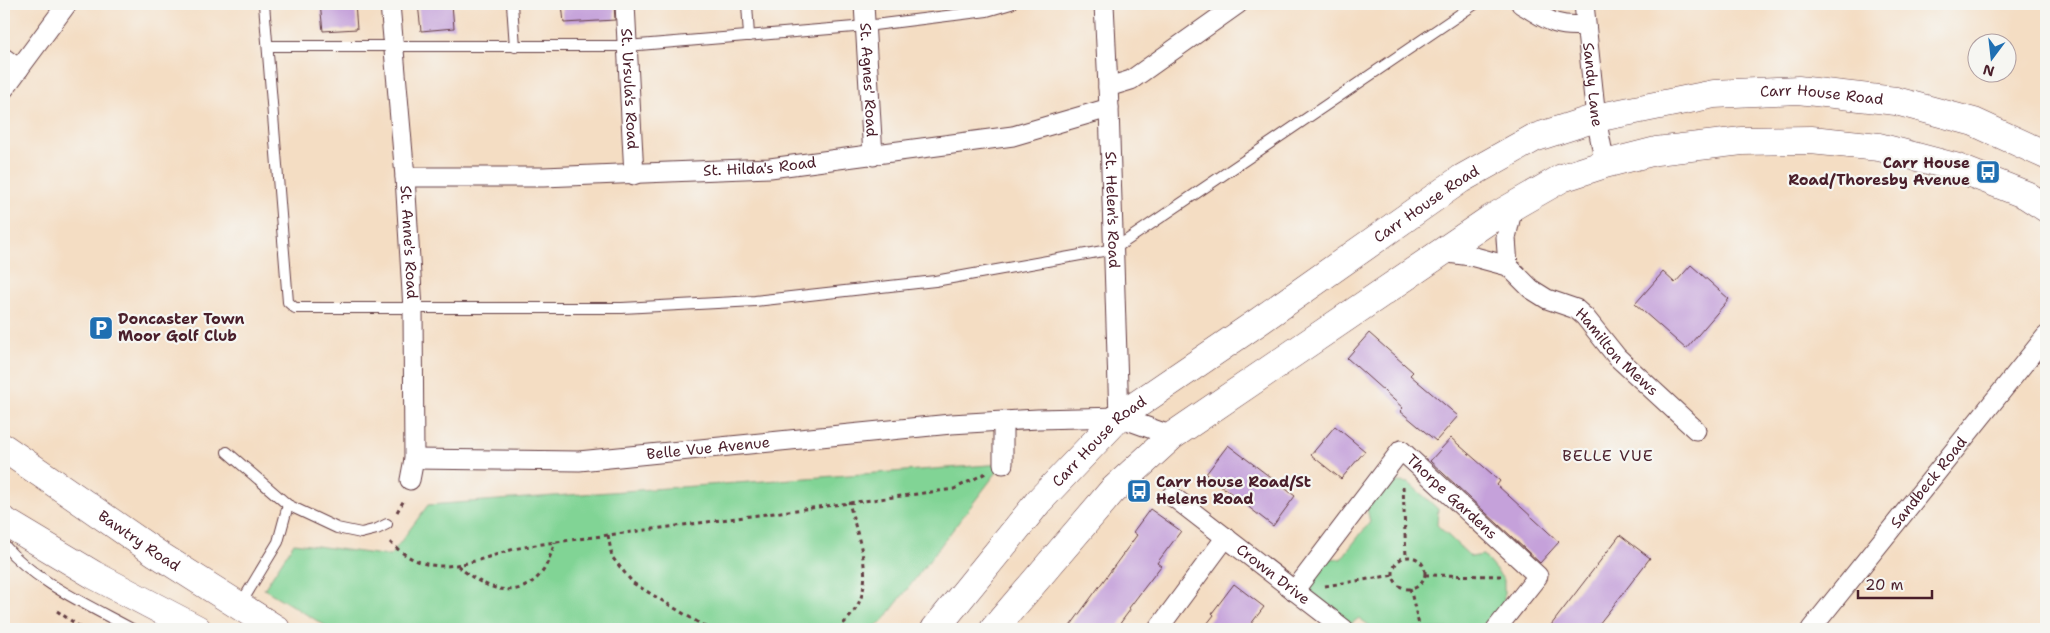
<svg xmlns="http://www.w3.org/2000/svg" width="2050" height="633" viewBox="0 0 2050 633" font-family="'Shantell Sans',sans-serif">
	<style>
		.green { fill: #81d495; stroke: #667a60 }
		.building { fill: #c5a1da }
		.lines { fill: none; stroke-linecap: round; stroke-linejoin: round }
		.lane-casing { stroke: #643c42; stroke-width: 12 }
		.street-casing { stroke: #643c42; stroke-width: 21 }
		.highway-casing { stroke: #643c42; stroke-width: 29 }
		.path { stroke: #643c42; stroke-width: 3; stroke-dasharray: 4 4; stroke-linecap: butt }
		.lane { stroke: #fff; stroke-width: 10 }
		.street { stroke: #fff; stroke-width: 19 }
		.highway { stroke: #fff; stroke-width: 28 }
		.labels { text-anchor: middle; stroke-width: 4.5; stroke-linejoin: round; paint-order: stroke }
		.street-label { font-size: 15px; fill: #4a1f2b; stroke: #f6f6f2 }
		.poi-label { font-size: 15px; font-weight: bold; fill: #4a1f2b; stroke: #f6f6f2; text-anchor: start }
		.neighbourhood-label { font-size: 16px; letter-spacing: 1px; fill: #4a1f2b; stroke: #f6f6f2 }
	</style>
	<rect width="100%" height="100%" fill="#f6f6f2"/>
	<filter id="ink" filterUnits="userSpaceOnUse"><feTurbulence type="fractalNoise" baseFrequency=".02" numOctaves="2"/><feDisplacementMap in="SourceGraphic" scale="10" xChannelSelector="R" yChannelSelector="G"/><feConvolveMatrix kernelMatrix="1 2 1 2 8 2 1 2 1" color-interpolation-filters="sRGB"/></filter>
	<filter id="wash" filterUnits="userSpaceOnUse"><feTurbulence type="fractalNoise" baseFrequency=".0096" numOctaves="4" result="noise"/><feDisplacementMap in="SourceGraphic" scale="20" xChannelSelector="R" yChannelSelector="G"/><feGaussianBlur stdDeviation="1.12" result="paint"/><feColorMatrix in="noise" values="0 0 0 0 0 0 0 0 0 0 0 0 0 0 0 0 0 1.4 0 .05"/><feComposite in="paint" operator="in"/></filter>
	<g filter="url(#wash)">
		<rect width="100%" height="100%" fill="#f4ddc3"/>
		<!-- green -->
		<g class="green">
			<polygon points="1003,464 883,621 871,629 331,629 264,589 294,543 390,556 428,505"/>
			<polygon points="1389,481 1409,483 1438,509 1437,525 1471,557 1483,555 1504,580 1504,612 1494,612 1479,629 1374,629 1359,618 1348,626 1312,597 1308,585 1328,558 1341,559 1370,522 1367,509"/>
		</g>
		<g id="blocks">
			<!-- building -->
			<g class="building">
				<polygon points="320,4 355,4 357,29 323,31"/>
				<polygon points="418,4 452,4 454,28 421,31"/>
				<polygon points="562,4 614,4 615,20 564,23"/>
				<polygon points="1691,265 1729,299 1686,349 1635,304 1663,272 1675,283"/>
				<polygon points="1369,333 1413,372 1410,375 1458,416 1436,441 1400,411 1403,408 1347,358"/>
				<polygon points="1335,426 1365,451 1341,479 1311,455"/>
				<polygon points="1451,438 1500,481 1497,485 1559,542 1540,563 1430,461"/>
				<polygon points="1228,445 1295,496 1273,526 1206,474"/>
				<polygon points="1150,509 1181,531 1157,563 1161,566 1129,608 1130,610 1116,629 1068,629 1137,535 1133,532"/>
				<polygon points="1620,535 1650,558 1621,596 1595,629 1548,629"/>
				<polygon points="1234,584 1264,607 1247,629 1203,629 1214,615 1212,613"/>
			</g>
		</g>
	</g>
	<g filter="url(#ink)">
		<use href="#blocks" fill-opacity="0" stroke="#643c42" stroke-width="1"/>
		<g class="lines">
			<defs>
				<g id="lane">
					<polyline points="264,4 288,302 295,308 622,308 755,301 935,281 1114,249 1475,4"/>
					<polyline points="512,4 515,47"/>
					<polyline points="747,4 749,36"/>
					<polyline points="268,46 627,46 866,26 987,11 1011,4"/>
					<polyline points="227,452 288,505 337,528 361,533 377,529 387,524"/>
					<path d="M4,545C35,582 90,606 132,629"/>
					<polyline points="240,605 278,542 288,505"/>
				</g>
				<g id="street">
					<path id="s1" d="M390,4L405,177L413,309L414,459L410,480"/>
					<path id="s2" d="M625,4L634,175"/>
					<path id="s3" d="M864,4L873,156"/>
					<path id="s4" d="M1104,4L1109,108L1119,417"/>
					<path d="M1521,4C1547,19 1554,28 1585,25"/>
					<path id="s5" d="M1584,4L1596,118L1605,164"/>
					<polyline points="4,58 19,69"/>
					<polyline points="1108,87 1131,80 1238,4"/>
					<polyline points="4,89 67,4"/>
					<path id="s6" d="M405,177H543L770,168L1013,136L1109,108"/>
					<path id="s7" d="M1441,252L1471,256L1508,266L1531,289L1547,299L1576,309L1585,317L1617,357L1696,430"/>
					<polyline points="1508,266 1506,238 1513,206"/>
					<path id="s8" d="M414,459L579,461L951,424L1038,419L1119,417L1172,436"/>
					<polyline points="1003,464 1003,421"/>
					<path id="s9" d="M1172,496L1344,629"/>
					<path id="s10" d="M1294,591L1401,450L1538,576L1496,629"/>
					<polyline points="1158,629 1226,537"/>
					<path id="s11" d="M1811,629L2046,336"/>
				</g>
				<g id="highway">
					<path id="s12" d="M4,448L156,553L276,629"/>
					<polyline points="4,521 94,575 197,629"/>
					<path id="s13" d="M935,629L1039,501L1119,417L1258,322L1461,179L1534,138L1596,118L1714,94L1798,90L1896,101L1974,122L2046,155"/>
					<polyline points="994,629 1112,491 1172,436 1489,220 1562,178 1605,164 1656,151 1742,141 1811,140 1879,147 1955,167 2026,195 2046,208"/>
				</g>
			</defs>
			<!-- lane casing -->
			<use href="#lane" class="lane-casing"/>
			<!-- street casing -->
			<use href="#street" class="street-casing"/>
			<!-- highway casing -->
			<use href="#highway" class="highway-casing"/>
			<!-- path -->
			<g class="path">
				<polyline points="1403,486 1406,557"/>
				<polyline points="397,512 404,500"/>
				<polyline points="608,535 612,557 633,583 709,629"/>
				<path d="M390,542C430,582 467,563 514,549C528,546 542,544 556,542L954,489L986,473"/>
				<circle cx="1409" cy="573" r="16"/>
				<path d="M458,566C483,588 518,604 543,571C548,563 552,551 555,542"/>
				<polyline points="1425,575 1504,576"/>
				<polyline points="1325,586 1394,575"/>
				<polyline points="1410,588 1420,629"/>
				<polyline points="57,611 83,629"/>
				<path d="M837,629C883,593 860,549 849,502"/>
			</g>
			<!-- lane -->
			<use href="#lane" class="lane"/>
			<!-- street -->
			<use href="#street" class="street"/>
			<!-- highway -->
			<use href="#highway" class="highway"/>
		</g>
	</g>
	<!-- icons -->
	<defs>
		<symbol id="bus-square" viewBox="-11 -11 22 22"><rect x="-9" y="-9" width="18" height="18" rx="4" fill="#1f6fb2" stroke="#f6f6f2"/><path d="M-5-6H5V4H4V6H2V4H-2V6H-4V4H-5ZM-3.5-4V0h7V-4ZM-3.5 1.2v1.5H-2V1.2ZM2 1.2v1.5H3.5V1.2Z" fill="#fff"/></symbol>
		<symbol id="parking-square" viewBox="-11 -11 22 22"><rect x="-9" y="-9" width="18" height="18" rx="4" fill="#1f6fb2" stroke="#f6f6f2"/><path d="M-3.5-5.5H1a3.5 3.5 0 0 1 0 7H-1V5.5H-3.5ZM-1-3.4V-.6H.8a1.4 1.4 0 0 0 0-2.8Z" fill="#fff"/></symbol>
	</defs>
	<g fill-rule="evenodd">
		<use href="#bus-square" x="1974" y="158" width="28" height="28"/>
		<use href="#parking-square" x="87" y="314" width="28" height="28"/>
		<use href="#bus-square" x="1125" y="477" width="28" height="28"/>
	</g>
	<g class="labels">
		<!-- street labels -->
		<g class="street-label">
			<text dy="5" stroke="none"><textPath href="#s3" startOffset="76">St. Agnes' Road</textPath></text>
			<text dy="5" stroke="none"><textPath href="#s5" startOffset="81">Sandy Lane</textPath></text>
			<text dy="5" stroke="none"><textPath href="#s2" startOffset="85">St. Ursula's Road</textPath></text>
			<text dy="5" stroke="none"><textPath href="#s13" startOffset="1075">Carr House Road</textPath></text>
			<text dy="5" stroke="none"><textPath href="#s6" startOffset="355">St. Hilda's Road</textPath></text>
			<text dy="5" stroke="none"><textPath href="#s13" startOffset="655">Carr House Road</textPath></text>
			<text dy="5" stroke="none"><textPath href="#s4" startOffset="206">St. Helen's Road</textPath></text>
			<text dy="5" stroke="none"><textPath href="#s1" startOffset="239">St. Anne's Road</textPath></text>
			<text dy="5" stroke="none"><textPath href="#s7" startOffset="210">Hamilton Mews</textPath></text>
			<text dy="5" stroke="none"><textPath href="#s13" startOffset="250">Carr House Road</textPath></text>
			<text dy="5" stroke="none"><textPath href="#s8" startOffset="295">Belle Vue Avenue</textPath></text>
			<text dy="5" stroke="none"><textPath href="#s11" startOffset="188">Sandbeck Road</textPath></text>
			<text dy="5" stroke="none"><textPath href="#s10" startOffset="246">Thorpe Gardens</textPath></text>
			<text dy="5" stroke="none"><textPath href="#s12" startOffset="164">Bawtry Road</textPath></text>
			<text dy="5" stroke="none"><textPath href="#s9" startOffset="128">Crown Drive</textPath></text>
		</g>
		<!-- poi labels -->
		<g class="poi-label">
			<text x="1970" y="168" text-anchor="end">Carr House<tspan x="1970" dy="17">Road/Thoresby Avenue</tspan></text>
			<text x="118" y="324">Doncaster Town<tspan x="118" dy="17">Moor Golf Club</tspan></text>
			<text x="1156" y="487">Carr House Road/St<tspan x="1156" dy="17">Helens Road</tspan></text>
		</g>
		<!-- neighbourhood labels -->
		<g class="neighbourhood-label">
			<text x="1608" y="461">BELLE VUE</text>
		</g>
	</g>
	<!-- margin -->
	<rect width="2050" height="633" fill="none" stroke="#f6f6f2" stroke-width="20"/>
	<!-- north arrow -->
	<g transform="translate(1992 58) rotate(195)"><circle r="24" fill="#f6f6f2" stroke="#b1a0a2"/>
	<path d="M0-4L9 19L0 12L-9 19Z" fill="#1f6fb2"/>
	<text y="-8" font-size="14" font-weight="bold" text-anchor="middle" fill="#4a1f2b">N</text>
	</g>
	<!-- scale -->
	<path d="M1858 590v8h74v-8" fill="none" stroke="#4a1f2b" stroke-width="2.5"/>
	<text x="1865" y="590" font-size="15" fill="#4a1f2b" stroke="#f6f6f2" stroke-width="4" paint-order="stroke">20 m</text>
</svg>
